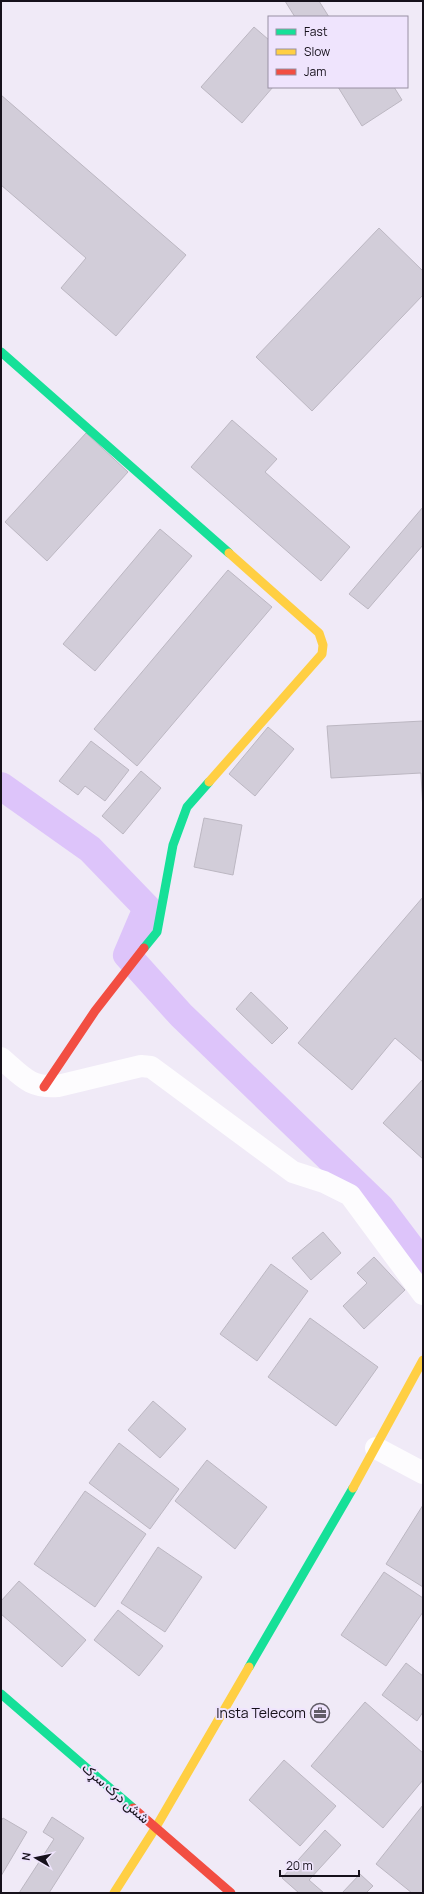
<svg xmlns="http://www.w3.org/2000/svg" width="424" height="1894" viewBox="0 0 424 1894" font-family="Manrope,Vazirmatn,sans-serif">
	<style>
		.lines { fill: none; stroke-linecap: round; stroke-linejoin: round }
		.canal { stroke: #ddc4fa; stroke-width: 28 }
		.building { fill: #d2cdd9; stroke: #bcb7c2 }
		.street { stroke: #fdfcfe; stroke-width: 22 }
		.fast { stroke: #16e098; stroke-width: 9 }
		.slow { stroke: #ffcf43; stroke-width: 9 }
		.jam { stroke: #f24e42; stroke-width: 9 }
		.labels { text-anchor: middle; stroke-width: 4; stroke-linejoin: round; paint-order: stroke }
		.poi-label { font-size: 14px; fill: #16111b; stroke: #efe4fd; text-anchor: end }
		.street-label { font-size: 14px; fill: #16111b; stroke: #efe4fd }
	</style>
	<rect width="100%" height="100%" fill="#f0eaf7"/>
	<g class="lines">
		<!-- canal -->
		<polyline class="canal" points="1,786 90,849 147,908 127,955 181,1015 380,1207 423,1264"/>
	</g>
	<!-- building -->
	<g class="building">
		<polygon points="285,1 319,1 329,17 295,17"/>
		<polygon points="254,27 269,40 269,87 273,87 242,123 201,87"/>
		<polygon points="338,87 394,87 402,100 362,126"/>
		<polygon points="1,95 186,255 116,336 61,288 86,258 1,185"/>
		<polygon points="379,228 423,271 423,295 312,411 256,357"/>
		<polygon points="232,420 277,459 265,472 350,547 321,581 191,467"/>
		<polygon points="86,433 128,472 47,561 5,522"/>
		<polygon points="423,507 423,545 368,609 349,594"/>
		<polygon points="160,529 192,556 95,671 63,644"/>
		<polygon points="228,570 272,607 137,766 94,729"/>
		<polygon points="423,721 423,812 421,773 331,778 327,726"/>
		<polygon points="268,727 294,749 255,796 229,774"/>
		<polygon points="91,741 129,770 105,801 85,786 78,795 59,781"/>
		<polygon points="141,771 161,788 123,834 102,816"/>
		<polygon points="204,818 242,825 233,875 194,867"/>
		<polygon points="423,897 423,1062 395,1038 352,1090 298,1043"/>
		<polygon points="251,992 288,1028 272,1044 236,1009"/>
		<polygon points="423,1079 423,1159 383,1123"/>
		<polygon points="323,1232 341,1253 311,1280 292,1258"/>
		<polygon points="374,1257 405,1290 364,1329 343,1306 367,1283 357,1273"/>
		<polygon points="271,1264 308,1291 257,1361 220,1334"/>
		<polygon points="310,1318 378,1367 336,1426 268,1377"/>
		<polygon points="153,1401 186,1429 160,1458 128,1430"/>
		<polygon points="119,1443 179,1489 150,1529 89,1483"/>
		<polygon points="207,1460 267,1507 235,1549 175,1501"/>
		<polygon points="85,1491 146,1534 95,1607 34,1564"/>
		<polygon points="423,1505 423,1587 386,1564"/>
		<polygon points="158,1547 202,1577 165,1632 121,1603"/>
		<polygon points="384,1572 423,1598 423,1612 386,1666 341,1635"/>
		<polygon points="19,1581 86,1640 62,1667 1,1614 1,1601"/>
		<polygon points="118,1610 163,1646 139,1676 94,1640"/>
		<polygon points="406,1663 423,1676 423,1712 417,1721 382,1695"/>
		<polygon points="365,1702 423,1753 423,1780 383,1828 311,1766"/>
		<polygon points="284,1760 336,1806 300,1846 249,1800"/>
		<polygon points="423,1805 423,1893 412,1893 376,1864"/>
		<polygon points="52,1817 84,1838 49,1893 19,1893 54,1839 43,1832"/>
		<polygon points="3,1818 27,1832 1,1876 1,1821"/>
		<polygon points="325,1830 341,1845 309,1880 324,1893 299,1893 282,1878"/>
		<polygon points="360,1874 373,1886 366,1893 342,1893"/>
	</g>
	<g class="lines">
		<!-- street -->
		<g class="street">
			<path d="M1,1058C22,1076 29,1088 58,1086L141,1066L151,1067L293,1172L324,1182L350,1195L423,1294"/>
			<polyline points="376,1448 423,1473"/>
		</g>
		<!-- fast -->
		<g class="fast">
			<polyline points="1,352 229,553"/>
			<polyline points="144,948 157,932 173,845 187,807 209,782"/>
			<polyline points="249,1667 353,1488"/>
			<polyline points="1,1694 133,1808"/>
		</g>
		<!-- slow -->
		<g class="slow">
			<polyline points="209,782 322,654 323,645 319,633 229,553"/>
			<polyline points="353,1488 423,1360"/>
			<polyline points="114,1893 156,1827 249,1667"/>
		</g>
		<!-- jam -->
		<g class="jam">
			<polyline points="44,1087 95,1011 144,948"/>
			<polyline points="133,1808 231,1893"/>
		</g>
	</g>
	<!-- icons -->
	<defs>
		<symbol id="office-ring" viewBox="-11 -11 22 22"><circle r="9.5" fill="#efe4fd" stroke="#625d68" stroke-width="1.5"/><path d="M-6-3h4V-5.5h4V-3h4V5H-6ZM-1-4.5V-3h2v-1.5ZM-6 0V1H6V0Z" fill="#625d68"/></symbol>
	</defs>
	<g fill-rule="evenodd">
		<use href="#office-ring" x="309" y="1702" width="22" height="22"/>
	</g>
	<g class="labels">
		<!-- poi labels -->
		<g class="poi-label">
			<text x="306" y="1718">Insta Telecom</text>
		</g>
		<!-- street labels -->
		<g class="street-label">
			<text transform="translate(116 1793) rotate(41)" y="5">شش درک سړک</text>
		</g>
	</g>
	<!-- border -->
	<rect width="424" height="1894" fill="none" stroke="#16111b" stroke-width="4"/>
	<!-- legend -->
	<rect x="268" y="16" width="140" height="72" fill="#efe4fd" stroke="#9890a3"/>
	<rect x="276" y="29" width="20" height="6" fill="#16e098" stroke="#9890a3"/>
	<text x="304" y="36" font-size="12" fill="#16111b">Fast</text>
	<rect x="276" y="49" width="20" height="6" fill="#ffcf43" stroke="#9890a3"/>
	<text x="304" y="56" font-size="12" fill="#16111b">Slow</text>
	<rect x="276" y="69" width="20" height="6" fill="#f24e42" stroke="#9890a3"/>
	<text x="304" y="76" font-size="12" fill="#16111b">Jam</text>
	<!-- north arrow -->
	<g transform="translate(36 1858) rotate(279)" stroke="#efe4fd" stroke-width="3" paint-order="stroke">
	<path d="M0-3L7 15L0 10L-7 15Z" fill="#16111b"/>
	<text y="-6" font-size="11" font-weight="bold" text-anchor="middle" fill="#16111b">N</text>
	</g>
	<!-- scale -->
	<path d="M280 1870v6h79v-6" fill="none" stroke="#16111b" stroke-width="2"/>
	<text x="286" y="1870" font-size="12" fill="#16111b" stroke="#efe4fd" stroke-width="3" paint-order="stroke">20 m</text>
</svg>
